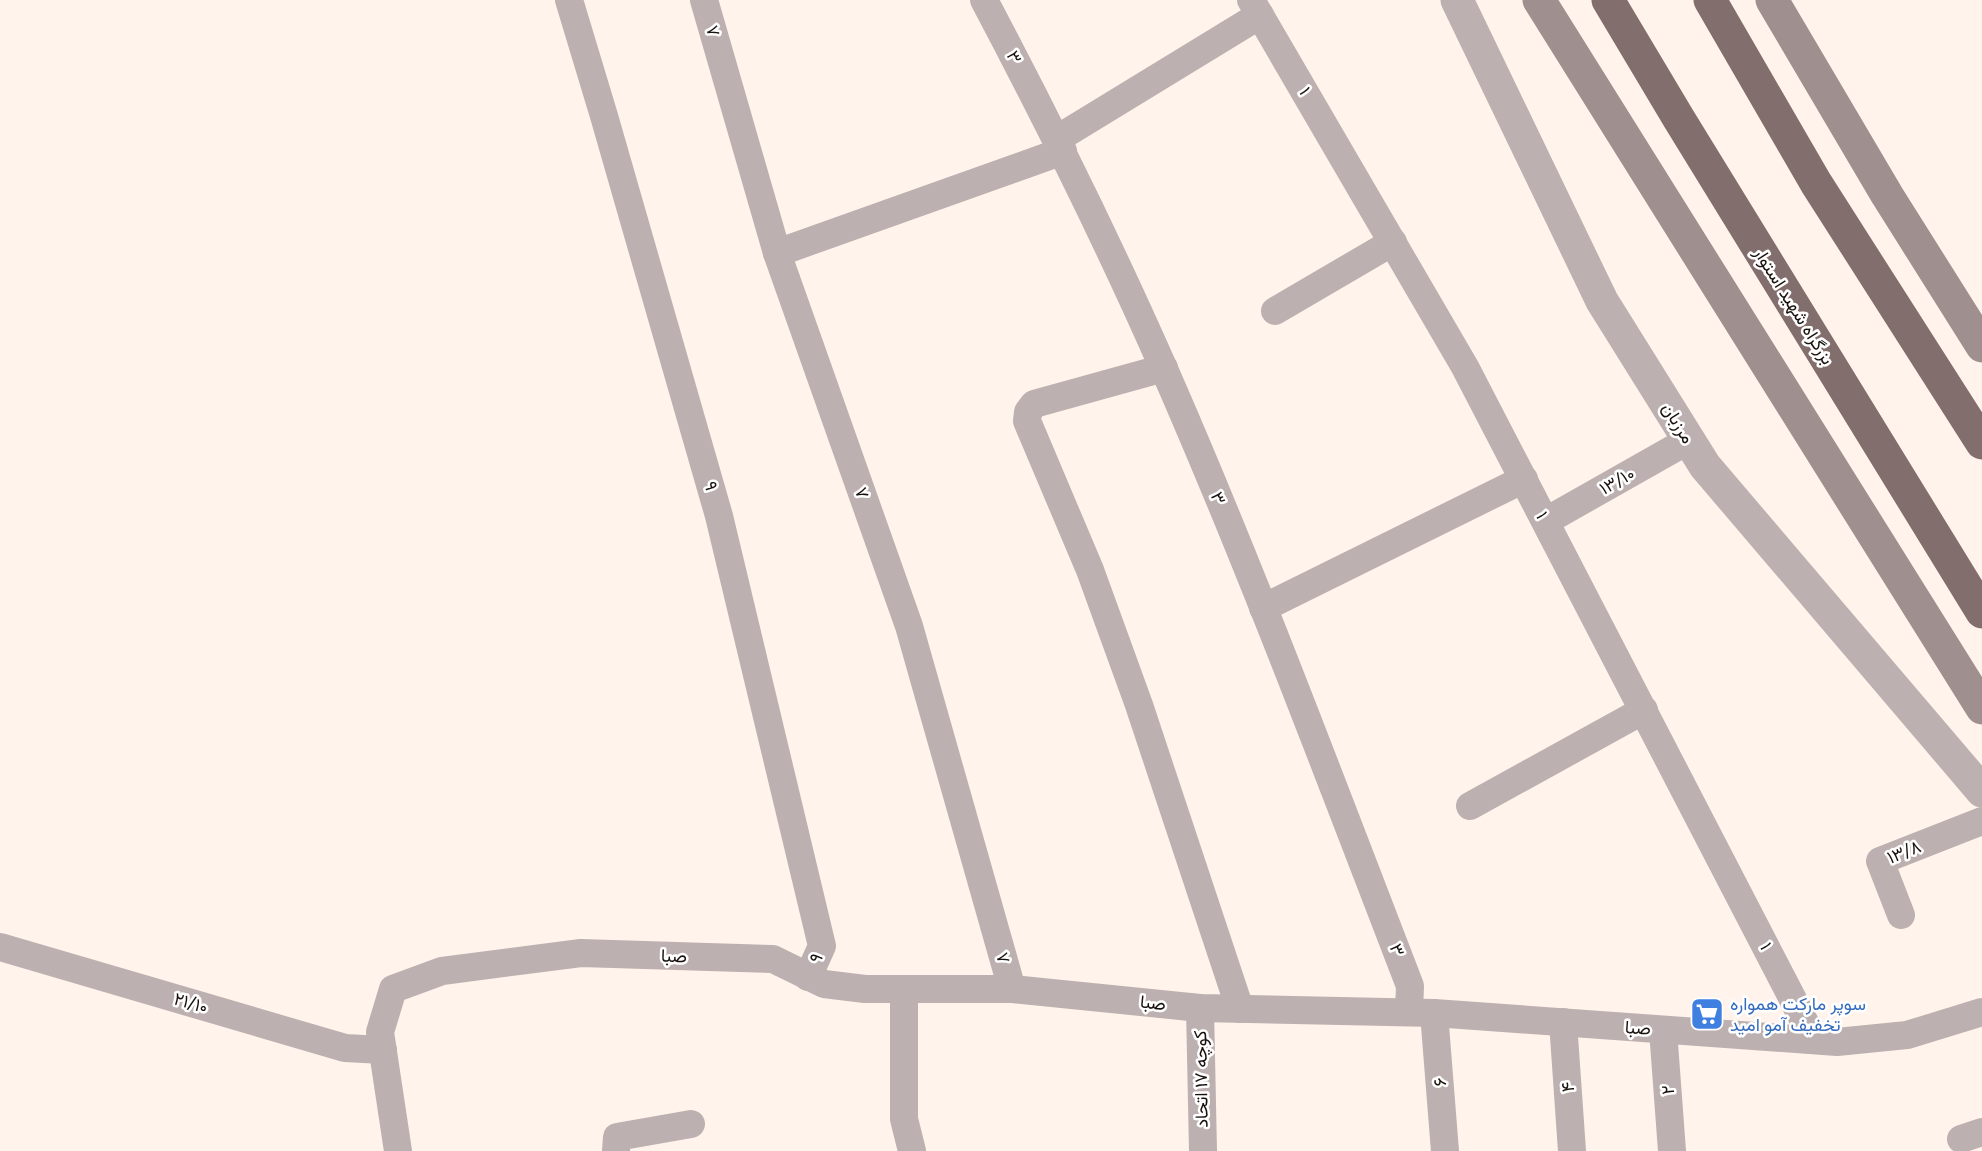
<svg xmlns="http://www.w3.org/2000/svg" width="1982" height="1151" viewBox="0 0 1982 1151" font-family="Figtree,Vazirmatn,sans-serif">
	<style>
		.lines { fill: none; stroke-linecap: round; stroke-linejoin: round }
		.minor { stroke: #bcb1b0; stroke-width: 28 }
		.tertiary { stroke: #bcb1b0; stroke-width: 33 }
		.secondary { stroke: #9f8f8f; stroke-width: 33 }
		.trunk { stroke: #826e6d; stroke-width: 33 }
		.labels { text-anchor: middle; stroke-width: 5; stroke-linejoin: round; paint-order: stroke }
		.street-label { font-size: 18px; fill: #18110d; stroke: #fff }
		.shop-label { font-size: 18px; fill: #366cbe; stroke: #fff; text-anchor: start }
	</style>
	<rect width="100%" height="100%" fill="#fff3eb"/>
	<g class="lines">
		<!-- minor -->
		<g class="minor">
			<polyline points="569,0 604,116 719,516 822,946 808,977"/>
			<polyline points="704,0 777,253 909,626 1012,989"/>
			<path d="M984,0C1048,121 1109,244 1164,369C1253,572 1330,779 1410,986L1409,1012"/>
			<polyline points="1251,0 1465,367 1814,1040"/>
			<polyline points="1057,139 1260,15"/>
			<polyline points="777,253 1063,151"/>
			<polyline points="1275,311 1393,242"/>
			<polyline points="1164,368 1034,404 1028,412 1027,421 1090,570 1139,705 1240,1009"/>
			<polyline points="1546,521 1689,440"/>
			<polyline points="1263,608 1524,479"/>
			<polyline points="1470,806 1644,710"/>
			<polyline points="1901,915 1880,861 1982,821"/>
			<polyline points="0,947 345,1048 383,1050"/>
			<polyline points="904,989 904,1119 912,1151"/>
			<polyline points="1200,1008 1203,1151"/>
			<polyline points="1434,1013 1445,1151"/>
			<polyline points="1563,1022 1572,1151"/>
			<polyline points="1663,1030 1672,1151"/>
			<polyline points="1961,1139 1982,1132"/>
			<polyline points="398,1151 380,1032 393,989 442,971 581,953 773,959 824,984 865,989 1012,989 1200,1008 1434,1013 1837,1042 1907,1035 1982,1012"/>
			<polyline points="616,1151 617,1137 691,1124"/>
		</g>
		<!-- tertiary -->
		<polyline class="tertiary" points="1457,0 1602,301 1705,466 1982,791"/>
		<!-- secondary -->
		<g class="secondary">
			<polyline points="1539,0 1982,708"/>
			<polyline points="1772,0 1887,195 1982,346"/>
		</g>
		<!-- trunk -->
		<g class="trunk">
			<polyline points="1608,0 1679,119 1982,612"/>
			<polyline points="1710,0 1816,183 1982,443"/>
		</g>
	</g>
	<!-- icons -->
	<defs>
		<symbol id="supermarket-square" viewBox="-11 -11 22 22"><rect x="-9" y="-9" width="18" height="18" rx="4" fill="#3f7fe0" stroke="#fff"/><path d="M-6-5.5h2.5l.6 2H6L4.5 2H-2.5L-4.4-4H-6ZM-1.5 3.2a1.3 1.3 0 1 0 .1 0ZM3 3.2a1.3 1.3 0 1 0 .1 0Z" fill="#fff"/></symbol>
	</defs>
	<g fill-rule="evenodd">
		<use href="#supermarket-square" x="1688" y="995" width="38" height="38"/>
	</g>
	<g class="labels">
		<!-- street labels -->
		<g class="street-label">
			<text transform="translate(713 31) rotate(74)" y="6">۷</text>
			<text transform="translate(1014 57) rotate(63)" y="6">۳</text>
			<text transform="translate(1305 91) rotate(59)" y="6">۱</text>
			<text transform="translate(1794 306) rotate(58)" y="6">بزرگراه شهید استوار</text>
			<text transform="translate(1678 423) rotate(58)" y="6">مرزبان</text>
			<text transform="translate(1617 481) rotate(-29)" y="6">۱۳/۱۰</text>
			<text transform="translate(711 486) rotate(74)" y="6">۹</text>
			<text transform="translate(862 493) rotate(70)" y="6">۷</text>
			<text transform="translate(1218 498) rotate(67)" y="6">۳</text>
			<text transform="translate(1542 515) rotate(63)" y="6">۱</text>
			<text transform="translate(1904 852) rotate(-22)" y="6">۱۳/۸</text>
			<text transform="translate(1766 946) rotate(63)" y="6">۱</text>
			<text transform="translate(1397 950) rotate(69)" y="6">۳</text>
			<text transform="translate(674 956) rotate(2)" y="6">صبا</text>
			<text transform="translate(816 958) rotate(-66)" y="6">۹</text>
			<text transform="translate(1003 958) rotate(74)" y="6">۷</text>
			<text transform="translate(191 1003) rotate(16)" y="6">۲۱/۱۰</text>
			<text transform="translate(1153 1003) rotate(6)" y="6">صبا</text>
			<text transform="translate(1638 1028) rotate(4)" y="6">صبا</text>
			<text transform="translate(1201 1079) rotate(-91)" y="6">کوچه ۱۷ اتحاد</text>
			<text transform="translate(1440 1082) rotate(-95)" y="6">۶</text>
			<text transform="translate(1568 1087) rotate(-94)" y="6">۴</text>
			<text transform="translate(1668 1090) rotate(-94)" y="6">۲</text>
		</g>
		<!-- shop labels -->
		<g class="shop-label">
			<text x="1730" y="1010">سوپر مارکت همواره<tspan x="1730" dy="21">تخفیف آمو امید</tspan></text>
		</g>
	</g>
</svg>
